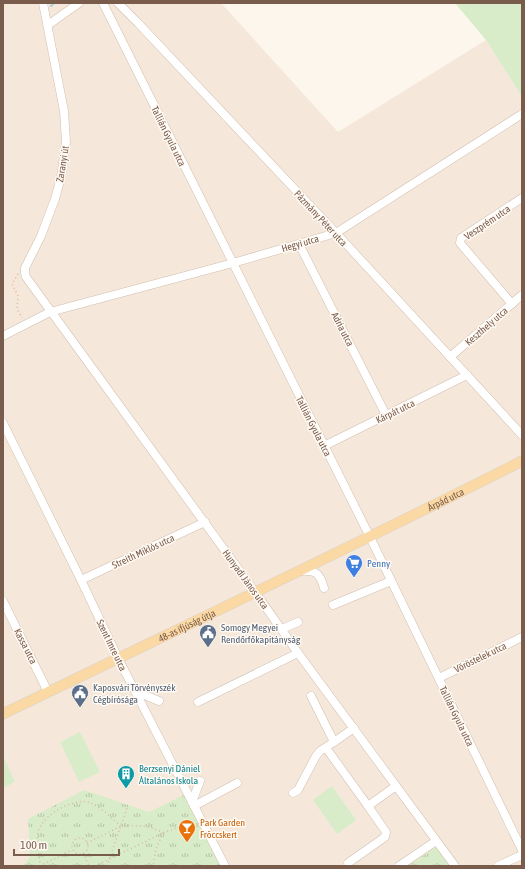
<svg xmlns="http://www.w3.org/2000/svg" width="525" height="869" viewBox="0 0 525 869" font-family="'Asap Condensed',sans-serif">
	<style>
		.residential { fill: #f5e8da }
		.green { fill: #d8ecc9 }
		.park { fill: url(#park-tufts) }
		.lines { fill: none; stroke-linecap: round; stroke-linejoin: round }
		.stream { stroke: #a5d3da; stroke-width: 2 }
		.minor-casing { stroke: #d1beb0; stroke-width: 9 }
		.major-casing { stroke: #dad1cd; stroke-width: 11 }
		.path { stroke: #d9b8a5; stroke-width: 1.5; stroke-dasharray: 1 3; stroke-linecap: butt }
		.minor { stroke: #fff; stroke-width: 8 }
		.major { stroke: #fbd9a5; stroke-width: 10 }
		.labels { text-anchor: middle; stroke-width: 3; stroke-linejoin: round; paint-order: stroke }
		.street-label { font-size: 10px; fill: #7a5c4d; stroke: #fffaf3 }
		.shop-label { font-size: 10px; fill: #366cbe; stroke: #fffaf3; text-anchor: start }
		.service-label { font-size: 10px; fill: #4e5e75; stroke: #fffaf3; text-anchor: start }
		.culture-label { font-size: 10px; fill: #0d838f; stroke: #fffaf3; text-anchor: start }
		.food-label { font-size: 10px; fill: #c56008; stroke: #fffaf3; text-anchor: start }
	</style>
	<defs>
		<pattern id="park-tufts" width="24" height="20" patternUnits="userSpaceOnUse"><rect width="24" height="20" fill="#d8ecc9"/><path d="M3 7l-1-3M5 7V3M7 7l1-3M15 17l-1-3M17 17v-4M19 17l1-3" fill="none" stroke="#b4c2a5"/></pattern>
	</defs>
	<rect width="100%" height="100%" fill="#fdf6ec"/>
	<!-- residential -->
	<polygon class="residential" points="3,3 221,3 338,132 486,40 522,97 522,866 3,866"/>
	<!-- green -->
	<g class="green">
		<polygon points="455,3 522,3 522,97 486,40"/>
		<polygon points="80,732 100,772 79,782 60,742"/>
		<polygon points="3,756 15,782 3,788"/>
		<polygon points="332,786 356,820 337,834 313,800"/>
	</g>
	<!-- park -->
	<g class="park">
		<polygon points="84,790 149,812 184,795 220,866 23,866 30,857 28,819"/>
		<polygon points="436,847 449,866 408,866"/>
	</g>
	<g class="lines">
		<!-- stream -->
		<polyline class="stream" points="51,6 54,3"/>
		<defs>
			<g id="minor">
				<polyline points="43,3 64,111 66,142 61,177 55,199 41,236 25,268 25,273 26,277 255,592 298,653 455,866"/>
				<polyline points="103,3 370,537 522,850"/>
				<polyline points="118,3 138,23 336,233 522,435"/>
				<polyline points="48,25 79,3"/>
				<polyline points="299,244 386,415"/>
				<polyline points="512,304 460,243 461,238 522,198"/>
				<polyline points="3,336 50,312 233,263 336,233 522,114"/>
				<polyline points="450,357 522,295"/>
				<polyline points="3,423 81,580 118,658 225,866"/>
				<polyline points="324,446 467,375"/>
				<path d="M301,571C317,570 320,574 324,588"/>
				<polyline points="81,580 205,522"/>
				<polyline points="3,601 48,692"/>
				<polyline points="333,605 391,581"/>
				<polyline points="282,629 298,622"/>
				<polyline points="439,678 522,637"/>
				<polyline points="135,691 159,701"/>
				<polyline points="311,696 334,742 354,728"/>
				<polyline points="198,702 298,653"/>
				<polyline points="329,752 368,806 396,786"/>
				<polyline points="293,793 298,790 316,756 320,751 334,742"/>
				<polyline points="192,802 200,781"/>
				<polyline points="194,806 237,783"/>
				<polyline points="348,863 385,837 386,832 368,806"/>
				<polyline points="399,866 436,841"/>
				<polyline points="498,866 522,855"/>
			</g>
			<g id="major">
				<path id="s1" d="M3,714C176,630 350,548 522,461"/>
			</g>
		</defs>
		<!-- minor casing -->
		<use href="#minor" class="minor-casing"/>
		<!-- major casing -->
		<use href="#major" class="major-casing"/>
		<!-- path -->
		<g class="path">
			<polyline points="18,274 12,284 18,296 17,309 22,318"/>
			<circle cx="80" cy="846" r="8"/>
			<polyline points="87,843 121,826"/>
			<polyline points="83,853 89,866"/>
			<path d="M40,866C40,856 36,841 38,832C43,814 74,797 91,803C101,807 113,820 121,826C138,826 148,824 163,833L156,849L153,866"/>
			<polyline points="40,866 72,850"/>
			<polyline points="95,866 163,833 193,822"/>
			<polyline points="107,866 127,808"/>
		</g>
		<!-- minor -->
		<use href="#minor" class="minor"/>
		<!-- major -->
		<use href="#major" class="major"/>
	</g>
	<!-- icons -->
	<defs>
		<symbol id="supermarket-pin" viewBox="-11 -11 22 30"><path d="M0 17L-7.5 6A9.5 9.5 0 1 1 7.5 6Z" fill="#3f7fe0" stroke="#fffaf3"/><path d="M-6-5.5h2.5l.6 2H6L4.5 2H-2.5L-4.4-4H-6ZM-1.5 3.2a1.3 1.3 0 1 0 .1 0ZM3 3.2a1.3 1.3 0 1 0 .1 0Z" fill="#fff"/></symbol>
		<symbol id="civic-pin" viewBox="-11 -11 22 30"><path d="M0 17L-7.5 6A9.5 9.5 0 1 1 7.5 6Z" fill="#5c6f8a" stroke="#fffaf3"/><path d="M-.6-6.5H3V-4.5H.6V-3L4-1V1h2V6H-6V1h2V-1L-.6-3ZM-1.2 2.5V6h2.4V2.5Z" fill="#fff"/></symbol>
		<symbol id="building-pin" viewBox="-11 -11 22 30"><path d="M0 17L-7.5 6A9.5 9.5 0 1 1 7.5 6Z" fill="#0f9aa8" stroke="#fffaf3"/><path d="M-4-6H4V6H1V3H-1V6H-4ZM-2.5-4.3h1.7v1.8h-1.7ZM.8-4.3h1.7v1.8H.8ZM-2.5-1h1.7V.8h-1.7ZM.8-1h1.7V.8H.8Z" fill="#fff"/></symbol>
		<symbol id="bar-pin" viewBox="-11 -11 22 30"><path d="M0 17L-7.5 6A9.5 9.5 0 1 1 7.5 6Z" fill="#e8710a" stroke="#fffaf3"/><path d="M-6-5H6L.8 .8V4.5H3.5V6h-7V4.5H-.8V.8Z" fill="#fff"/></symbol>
	</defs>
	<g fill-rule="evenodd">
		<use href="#supermarket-pin" x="344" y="553" width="20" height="27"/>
		<use href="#civic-pin" x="198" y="623" width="20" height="27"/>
		<use href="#civic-pin" x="70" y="683" width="20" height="27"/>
		<use href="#building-pin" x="116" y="764" width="20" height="27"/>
		<use href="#bar-pin" x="177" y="818" width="20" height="27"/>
	</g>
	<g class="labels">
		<!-- street labels -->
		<g class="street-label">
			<text transform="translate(169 136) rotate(64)" y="4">Tallián Gyula utca</text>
			<text transform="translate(62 164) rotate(-81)" y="4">Zaranyi út</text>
			<text transform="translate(321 218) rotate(47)" y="4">Pázmány Péter utca</text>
			<text transform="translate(487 222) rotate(-34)" y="4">Veszprém utca</text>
			<text transform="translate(300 243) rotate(-16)" y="4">Hegyi utca</text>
			<text transform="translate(486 326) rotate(-41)" y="4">Keszthely utca</text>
			<text transform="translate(343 329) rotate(63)" y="4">Adria utca</text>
			<text transform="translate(395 411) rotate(-26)" y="4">Kárpát utca</text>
			<text transform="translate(314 426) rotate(63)" y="4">Tallián Gyula utca</text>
			<text dy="4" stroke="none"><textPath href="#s1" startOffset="492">Árpád utca</textPath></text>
			<text transform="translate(143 551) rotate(-25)" y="4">Streith Miklós utca</text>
			<text transform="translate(246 579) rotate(54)" y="4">Hunyadi János utca</text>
			<text dy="4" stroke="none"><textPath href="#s1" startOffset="204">48-as ifjúság útja</textPath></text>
			<text transform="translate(112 645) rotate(64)" y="4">Szent Imre utca</text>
			<text transform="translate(26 646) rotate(63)" y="4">Kassa utca</text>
			<text transform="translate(480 657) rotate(-26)" y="4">Vöröstelek utca</text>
			<text transform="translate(457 716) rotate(64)" y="4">Tallián Gyula utca</text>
		</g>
		<!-- shop labels -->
		<g class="shop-label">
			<text x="367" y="567">Penny</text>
		</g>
		<!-- service labels -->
		<g class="service-label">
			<text x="221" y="631">Somogy Megyei<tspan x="221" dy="12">Rendőrfőkapitányság</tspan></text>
			<text x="93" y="691">Kaposvári Törvényszék<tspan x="93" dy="12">Cégbírósága</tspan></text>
		</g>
		<!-- culture labels -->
		<g class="culture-label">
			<text x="139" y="772">Berzsenyi Dániel<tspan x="139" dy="12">Általános Iskola</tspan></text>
		</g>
		<!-- food labels -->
		<g class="food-label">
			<text x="200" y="826">Park Garden<tspan x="200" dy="12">Fröccskert</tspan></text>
		</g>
	</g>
	<!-- border -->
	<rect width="525" height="869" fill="none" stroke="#7a5c4d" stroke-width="8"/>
	<!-- scale -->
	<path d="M14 849v6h105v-6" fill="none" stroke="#7a5c4d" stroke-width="2"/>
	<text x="20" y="849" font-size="12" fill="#7a5c4d" stroke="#fffaf3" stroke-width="3" paint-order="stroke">100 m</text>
</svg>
